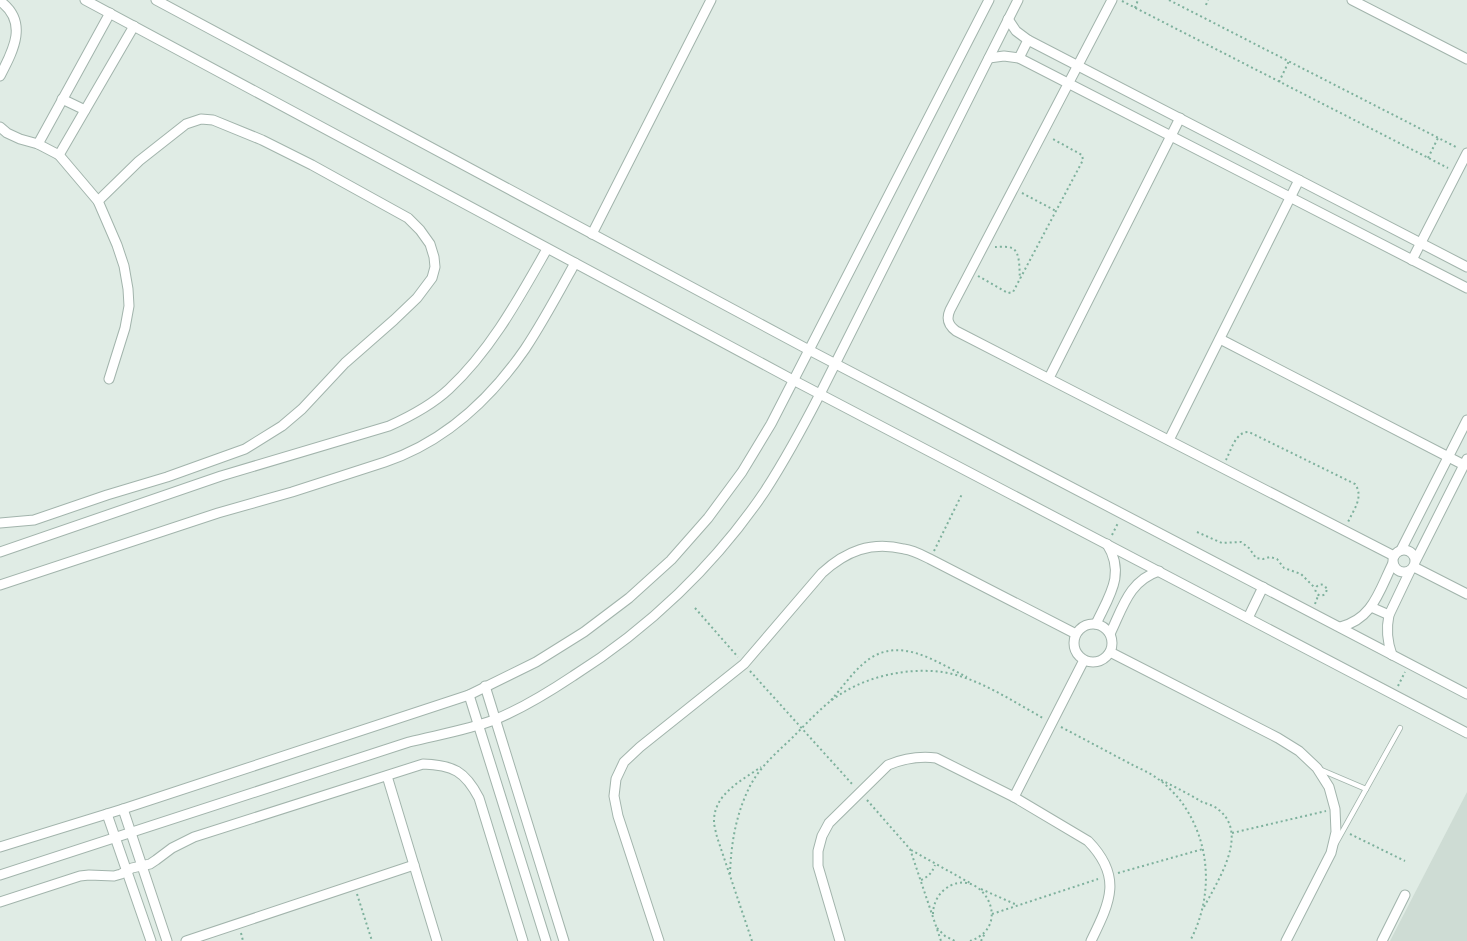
<svg xmlns="http://www.w3.org/2000/svg" width="1467" height="941" viewBox="0 0 1467 941" font-family="'Asap Condensed',sans-serif">
	<style>
		.built { fill: #cedcd4 }
		.lines { fill: none; stroke-linecap: round; stroke-linejoin: round }
		.lane-casing { stroke: #a2b4ac; stroke-width: 6 }
		.street-casing { stroke: #a2b4ac; stroke-width: 11 }
		.path { stroke: #7eb19d; stroke-width: 2; stroke-dasharray: 2 3; stroke-linecap: butt }
		.lane { stroke: #fff; stroke-width: 4.5 }
		.street { stroke: #fff; stroke-width: 9 }
	</style>
	<rect width="100%" height="100%" fill="#e0ece5"/>
	<!-- built -->
	<polygon class="built" points="1467,792 1467,941 1390,941"/>
	<g class="lines">
		<defs>
			<g id="lane">
				<polyline points="1319,769 1366,789"/>
				<polyline points="1336,843 1400,728"/>
			</g>
			<g id="street">
				<polyline points="85,0 793,380 1467,733"/>
				<polyline points="156,0 809,350 1467,694"/>
				<path d="M1112,0L950,310C946,319 948,325 956,331L1394,556"/>
				<polyline points="1352,0 1467,59"/>
				<path d="M0,1C29,22 13,51 0,76"/>
				<polyline points="1008,19 1016,31 1028,40 1467,267"/>
				<polyline points="989,58 1004,56 1019,58 1467,288"/>
				<polyline points="1019,58 1028,40"/>
				<polyline points="62,99 85,110"/>
				<polyline points="0,127 7,133 20,139 38,144 59,155 98,201 117,245 124,266 128,289 129,306 125,328 109,379"/>
				<polyline points="38,144 110,13"/>
				<polyline points="59,155 134,26"/>
				<polyline points="592,234 711,0"/>
				<polyline points="1412,260 1467,153"/>
				<polyline points="1220,339 1464,465"/>
				<polyline points="1049,378 1180,118"/>
				<polyline points="1169,440 1299,180"/>
				<polyline points="0,523 34,520 107,495 167,477 245,449 282,426 302,409 345,363 394,320 417,298 432,278 435,267 434,257 430,244 420,230 408,218 312,165 262,140 213,120 201,119 186,124 139,161 98,201"/>
				<circle cx="1404" cy="561" r="11"/>
				<polyline points="1401,550 1467,420"/>
				<path d="M0,552L221,476L389,426C409,417 434,403 449,389C491,350 519,298 547,249"/>
				<polyline points="1416,560 1467,459"/>
				<polyline points="1414,567 1467,594"/>
				<path d="M0,585L218,513L292,492L385,462C444,442 489,401 525,349C543,322 559,292 575,263"/>
				<polyline points="1371,607 1389,615"/>
				<polyline points="1248,618 1263,587"/>
				<circle cx="1093" cy="643" r="19"/>
				<path d="M1096,624C1109,596 1126,574 1107,544"/>
				<path d="M1340,627C1373,619 1379,591 1393,563"/>
				<path d="M1110,634C1123,607 1129,581 1159,571"/>
				<polyline points="1110,652 1278,738 1299,751 1317,768 1329,787 1335,809 1336,832 1331,853 1286,941"/>
				<path d="M1392,655C1387,641 1386,629 1389,615L1410,571"/>
				<polyline points="485,686 564,941"/>
				<polyline points="469,695 546,941"/>
				<polyline points="387,776 437,941"/>
				<polyline points="1014,797 1084,660"/>
				<polyline points="123,809 167,941"/>
				<polyline points="107,814 151,941"/>
				<polyline points="0,847 123,809 469,695 536,662 584,632 629,598 671,560 708,518 742,472 771,424 989,0"/>
				<path d="M0,875L409,742C437,735 467,730 494,720C521,709 549,692 573,676C648,629 715,565 765,491C785,460 803,427 820,394L1018,0"/>
				<path d="M0,902L80,876L89,875L114,876L121,874L132,868L150,864L156,860L172,848L194,837L423,764C453,765 465,771 479,798L523,941"/>
				<polyline points="186,941 414,865"/>
				<path d="M659,941L618,816L614,796L616,779L624,762L640,747L744,664L822,573C846,551 871,541 904,549C913,550 922,555 930,559L1076,634"/>
				<path d="M840,941L818,866V851L822,836L829,823L888,765C905,758 919,756 936,758L1014,797L1088,841C1123,877 1110,902 1091,941"/>
				<polyline points="1382,941 1405,895"/>
			</g>
		</defs>
		<!-- lane casing -->
		<use href="#lane" class="lane-casing"/>
		<!-- street casing -->
		<use href="#street" class="street-casing"/>
		<!-- path -->
		<g class="path">
			<polyline points="1169,0 1458,148"/>
			<polyline points="1122,1 1448,168"/>
			<polyline points="1206,5 1208,0"/>
			<polyline points="1135,8 1138,0"/>
			<polyline points="1279,82 1289,61"/>
			<polyline points="1428,158 1438,138"/>
			<polyline points="1022,193 1056,211"/>
			<path d="M995,247C1000,247 1007,246 1012,248C1021,252 1019,271 1020,279"/>
			<polyline points="978,276 1008,293 1013,292 1083,160 1082,155 1051,138"/>
			<path d="M1226,460C1231,450 1236,431 1249,432L1355,484C1364,497 1354,509 1348,522"/>
			<polyline points="1197,532 1222,543 1241,542 1249,548 1256,558 1263,559 1270,557 1277,559 1284,568 1301,574 1315,588"/>
			<polyline points="1112,535 1118,523"/>
			<polyline points="934,551 962,494"/>
			<circle cx="1321" cy="590" r="5.5"/>
			<polyline points="1315,604 1318,596"/>
			<polyline points="695,608 738,657"/>
			<polyline points="750,671 853,785"/>
			<polyline points="1398,686 1405,672"/>
			<path d="M831,700C842,688 852,673 864,663C898,634 934,661 967,677"/>
			<path d="M1061,727C1084,739 1106,751 1129,763C1138,768 1149,772 1158,779C1166,784 1174,793 1180,800C1211,841 1214,896 1190,941"/>
			<path d="M1161,780C1175,787 1189,794 1202,802C1208,804 1215,806 1219,810C1250,835 1216,883 1203,909"/>
			<polyline points="867,800 910,849 941,941"/>
			<polyline points="1232,833 1326,811"/>
			<polyline points="1350,834 1405,861"/>
			<polyline points="911,850 970,883"/>
			<polyline points="1118,873 1203,849"/>
			<path d="M730,874C731,843 736,814 750,786C760,767 775,754 791,739C803,727 815,714 828,703C859,678 903,667 942,672C977,677 1012,701 1043,718"/>
			<path d="M921,880C928,877 932,873 935,865"/>
			<polyline points="981,889 1017,905"/>
			<polyline points="357,894 372,941"/>
			<path d="M933,914C933,905 937,896 944,890C978,861 1017,925 970,941"/>
			<polyline points="992,914 1098,879"/>
			<polyline points="937,928 945,936 955,941"/>
			<polyline points="241,933 243,941"/>
			<path d="M752,941L717,837C716,832 714,826 714,821C714,794 741,781 761,767"/>
			<polyline points="981,941 985,933"/>
		</g>
		<!-- lane -->
		<use href="#lane" class="lane"/>
		<!-- street -->
		<use href="#street" class="street"/>
	</g>
</svg>
